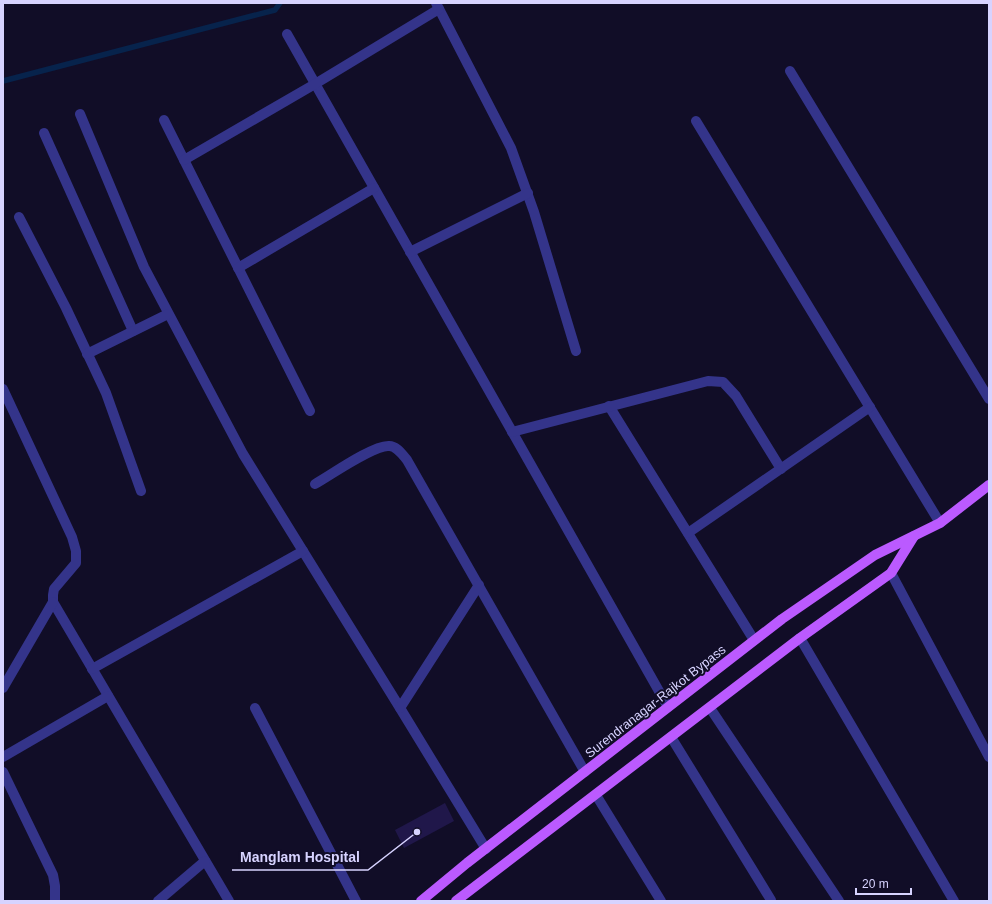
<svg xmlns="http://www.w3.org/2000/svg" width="992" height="904" viewBox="0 0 992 904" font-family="Arial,sans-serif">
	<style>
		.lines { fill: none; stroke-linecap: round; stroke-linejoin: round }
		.stream { stroke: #07234c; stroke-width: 5.5 }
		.building { fill: #20174a }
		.minor { stroke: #34348a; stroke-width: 10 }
		.major { stroke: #bb5aff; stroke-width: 10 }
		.labels { text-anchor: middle; stroke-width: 4; stroke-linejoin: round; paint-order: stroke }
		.street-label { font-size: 13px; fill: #d7d3ff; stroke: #110d27 }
		.leader { fill: none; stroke: #d7d3ff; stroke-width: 1.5 }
		.callout-dot { fill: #d7d3ff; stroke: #110d27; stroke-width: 1.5 }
		.callout-label { font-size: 14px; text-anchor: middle; font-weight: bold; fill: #d7d3ff; stroke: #110d27; stroke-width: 4; stroke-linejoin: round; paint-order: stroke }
	</style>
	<rect width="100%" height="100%" fill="#110d27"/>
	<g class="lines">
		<!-- stream -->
		<polyline class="stream" points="3,81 275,10 280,3"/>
	</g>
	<!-- building -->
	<polygon class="building" points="445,803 454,821 404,848 395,830"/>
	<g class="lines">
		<!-- minor -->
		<g class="minor">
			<polyline points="436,3 511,148 534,212 576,351"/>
			<polyline points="287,34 668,707"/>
			<polyline points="790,71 989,399"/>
			<polyline points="80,114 144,267 243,454 400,708 486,849"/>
			<polyline points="164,120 310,411"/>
			<polyline points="696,121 940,523"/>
			<polyline points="44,133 133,331"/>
			<polyline points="184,160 315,84 439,9"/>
			<polyline points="19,217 66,308 106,393 141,491"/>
			<polyline points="410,252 528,193"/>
			<polyline points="238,268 374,188"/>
			<polyline points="87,354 168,314"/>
			<polyline points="3,389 72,537 76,551 76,563 54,589 53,595 53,602 229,901"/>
			<polyline points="609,406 754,640"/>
			<polyline points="512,432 708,381 723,382 736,396 781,469"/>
			<path d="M315,484C331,475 372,446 388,446C396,445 402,454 407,460L585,772"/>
			<polyline points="688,533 870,407"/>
			<polyline points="891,573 989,757"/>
			<polyline points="800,638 954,901"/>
			<polyline points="92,669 303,551"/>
			<polyline points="3,688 53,602"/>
			<polyline points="255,708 356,901"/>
			<polyline points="400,708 479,585"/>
			<polyline points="710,708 839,901"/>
			<polyline points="671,737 771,900"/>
			<polyline points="3,757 108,696"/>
			<polyline points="3,772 53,875 55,886 55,901"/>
			<polyline points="596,795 661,901"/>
			<polyline points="158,901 205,861"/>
		</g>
		<!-- major -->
		<g class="major">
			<polyline points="421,901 467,863 782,619 875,555 940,523 989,485"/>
			<polyline points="456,901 800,638 891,573 914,536"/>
		</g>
	</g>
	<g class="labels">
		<!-- street labels -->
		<g class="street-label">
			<text transform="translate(655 701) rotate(-38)" y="5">Surendranagar-Rajkot Bypass</text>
		</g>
	</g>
	<!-- callouts -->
	<path class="leader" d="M417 832L368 870H232"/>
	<circle class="callout-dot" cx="417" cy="832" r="4"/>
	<g class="callout-label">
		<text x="300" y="862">Manglam Hospital</text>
	</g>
	<!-- border -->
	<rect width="992" height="904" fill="none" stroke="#d7d3ff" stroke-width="8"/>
	<!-- scale -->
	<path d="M856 888v6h55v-6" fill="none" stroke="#d7d3ff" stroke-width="2"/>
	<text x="862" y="888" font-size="12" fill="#d7d3ff" stroke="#110d27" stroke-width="3" paint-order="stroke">20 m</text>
</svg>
